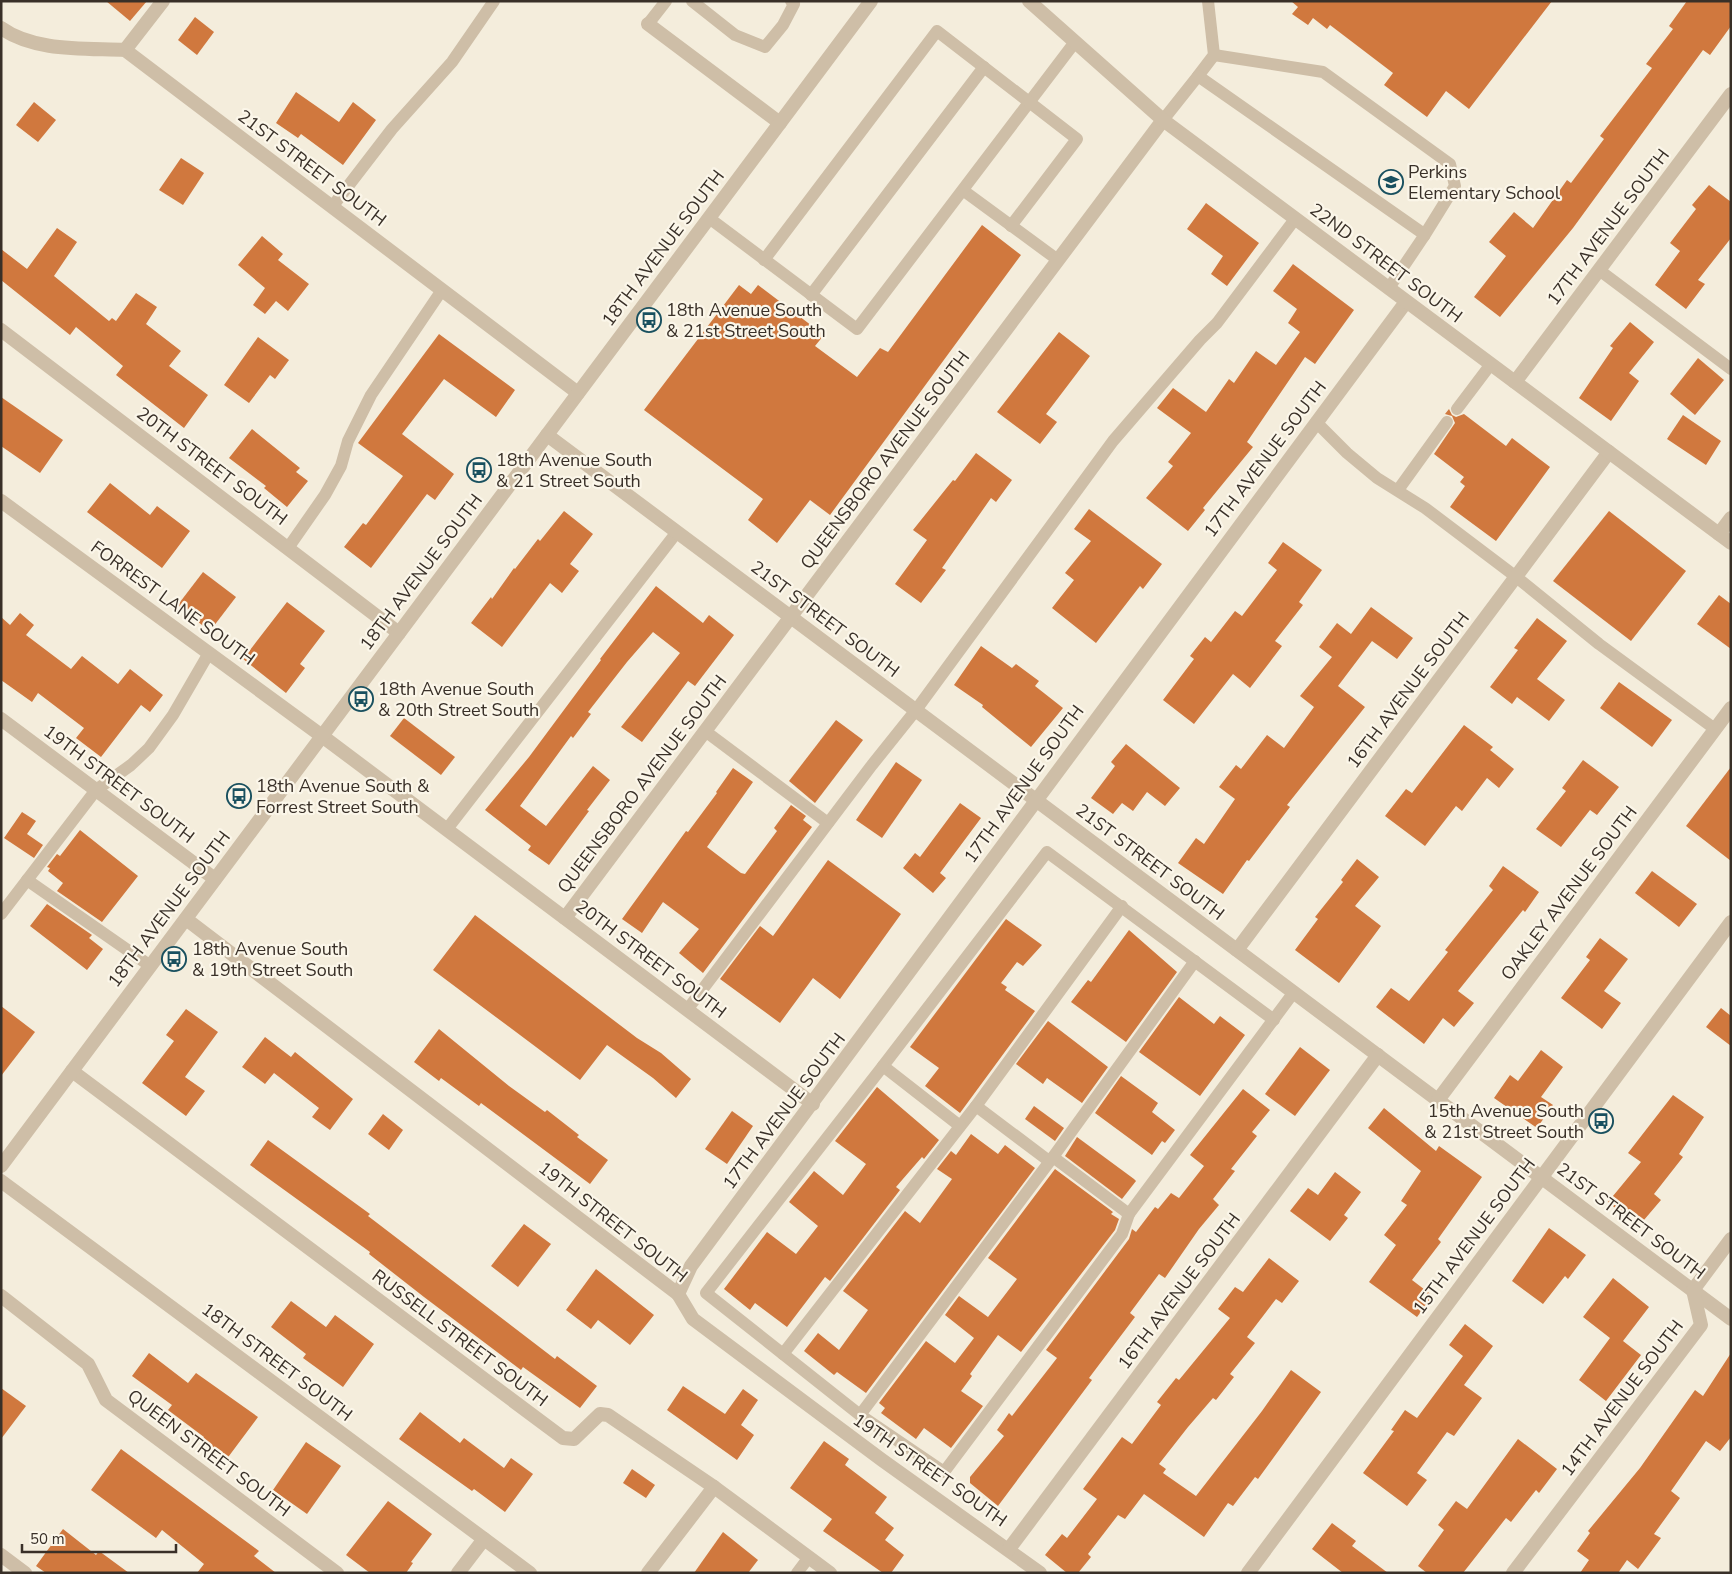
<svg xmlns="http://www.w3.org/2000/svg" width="1732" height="1574" viewBox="0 0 1732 1574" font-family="'Nunito Sans',sans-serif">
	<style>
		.building { fill: #d0783e }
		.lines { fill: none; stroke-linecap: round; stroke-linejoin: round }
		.service { stroke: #cebea7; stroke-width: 12 }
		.minor { stroke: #cebea7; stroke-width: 14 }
		.tertiary { stroke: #cebea7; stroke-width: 14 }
		.labels { text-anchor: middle; stroke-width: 4.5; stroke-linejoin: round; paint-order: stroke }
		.street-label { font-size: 18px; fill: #393028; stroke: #fbf6e9 }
		.poi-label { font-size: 18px; fill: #393028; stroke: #fbf6e9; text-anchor: start }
	</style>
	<rect width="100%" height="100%" fill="#f4eddc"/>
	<!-- building -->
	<g class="building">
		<polygon points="106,1 147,1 130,21"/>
		<polygon points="1291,1 1552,1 1469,109 1446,91 1427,117 1384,85 1393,73 1330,25 1327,29 1313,18 1308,25 1292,14 1298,7"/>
		<polygon points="1687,1 1731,1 1731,26 1710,55 1703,50 1573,228 1500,317 1474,297 1506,256 1489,242 1514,212 1533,228 1567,180 1571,183 1604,139 1600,136 1652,68 1646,64 1673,29 1669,26"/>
		<polygon points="195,17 214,32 197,55 178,40"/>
		<polygon points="296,92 339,122 353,102 376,120 343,165 301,134 298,138 276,123"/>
		<polygon points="34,102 56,120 38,142 16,125"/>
		<polygon points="181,158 204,173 183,205 159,190"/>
		<polygon points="1709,185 1731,202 1731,238 1698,280 1705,284 1686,309 1655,285 1680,251 1670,243 1696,209 1692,205"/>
		<polygon points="1206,203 1259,243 1227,286 1211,274 1223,256 1187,229"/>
		<polygon points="982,225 1021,255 830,515 810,500 777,543 748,520 763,499 644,410 739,285 751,294 758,285 824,335 815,346 857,377 880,348 888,352"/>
		<polygon points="57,228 77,242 54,276 109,321 112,318 116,321 136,293 157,307 146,324 181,351 169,366 208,395 184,428 116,375 123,366 76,327 70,335 1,280 1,249 27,269"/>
		<polygon points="262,236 283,254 278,260 309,284 288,311 276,301 265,314 253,305 265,288 238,265"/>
		<polygon points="1293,264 1354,310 1315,364 1305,357 1247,442 1253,447 1203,508 1205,510 1188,531 1146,498 1173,466 1168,462 1191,433 1157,408 1173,388 1206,412 1229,379 1234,383 1256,351 1276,365 1300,332 1288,323 1297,309 1273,291"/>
		<polygon points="1630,322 1654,342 1629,373 1639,381 1611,421 1579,398 1613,348 1610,346"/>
		<polygon points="1059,332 1090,356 1046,414 1057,422 1040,444 997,412"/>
		<polygon points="439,334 515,390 496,417 444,379 402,434 454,474 435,500 427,494 371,568 344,547 363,523 366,525 403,476 358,443"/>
		<polygon points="258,337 289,360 275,379 270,375 249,403 224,385"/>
		<polygon points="1698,358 1724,380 1695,415 1670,394"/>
		<polygon points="1,397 63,440 40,473 1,446"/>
		<polygon points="1449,409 1452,415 1456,417 1464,414 1506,446 1512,438 1550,467 1496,541 1450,507 1465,486 1460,482 1464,477 1434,454 1455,423 1452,416 1445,414"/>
		<polygon points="1683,415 1721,441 1706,465 1667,439"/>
		<polygon points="252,429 300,468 296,472 308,481 287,507 264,488 266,486 229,458"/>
		<polygon points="976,453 1012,480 996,502 991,498 942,568 946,570 921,603 895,584 927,540 913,530 953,480 955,481"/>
		<polygon points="110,483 150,515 157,506 190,531 162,568 87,512"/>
		<polygon points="1089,509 1162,564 1143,589 1140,586 1096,643 1052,608 1074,580 1065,573 1091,541 1074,529"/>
		<polygon points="564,511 593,534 570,564 579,571 562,593 550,583 502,647 471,623 491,597 492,599 514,568 515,569 538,539 540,541"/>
		<polygon points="1609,511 1686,571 1631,641 1553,581"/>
		<polygon points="1283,542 1322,570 1299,602 1303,605 1275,641 1282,646 1250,688 1233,674 1194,724 1163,700 1194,659 1190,656 1205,637 1211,642 1235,611 1242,616 1277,570 1268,563"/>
		<polygon points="203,572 236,597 210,631 177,606"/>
		<polygon points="656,586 703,623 709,615 734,635 695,686 688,681 642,742 621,727 680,653 653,632 627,662 588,712 591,714 573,738 571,736 520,806 546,826 593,766 610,780 587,810 589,811 549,865 528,850 531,846 485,810 529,757 601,660 600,659"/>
		<polygon points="1719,595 1731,604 1731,649 1697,624"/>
		<polygon points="287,602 325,631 300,664 305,668 286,693 243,659"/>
		<polygon points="1371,607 1413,638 1397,659 1372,641 1338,686 1365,707 1287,805 1290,807 1249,861 1247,860 1223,894 1178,863 1196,838 1204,844 1235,799 1219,787 1236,765 1241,769 1267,735 1284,748 1314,707 1300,696 1332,657 1319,647 1337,623 1351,634"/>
		<polygon points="20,613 34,625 26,635 71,669 82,656 118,684 130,669 163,695 150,712 141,705 101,757 76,738 84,728 38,693 32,702 1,680 1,617 10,625"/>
		<polygon points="1537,618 1567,641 1537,679 1565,700 1549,721 1517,697 1512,704 1490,687 1518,650 1514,648"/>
		<polygon points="981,646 1012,668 1016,664 1039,681 1035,686 1063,708 1031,747 982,707 983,705 954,685"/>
		<polygon points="1619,682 1672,720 1652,747 1600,708"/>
		<polygon points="404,718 455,757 441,775 390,736"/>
		<polygon points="836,720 863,740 815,803 789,781"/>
		<polygon points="1464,725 1493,747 1490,750 1514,769 1499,788 1487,778 1462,811 1456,806 1425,846 1385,816 1406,789 1412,793"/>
		<polygon points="1126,744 1180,788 1165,806 1147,792 1133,811 1122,803 1113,814 1091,798 1115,766 1111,762"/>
		<polygon points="1583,760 1619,787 1597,815 1590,810 1561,847 1536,829 1566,791 1562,788"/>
		<polygon points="896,762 922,780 882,838 856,820"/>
		<polygon points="1731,767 1731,861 1686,826"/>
		<polygon points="733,768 753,782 707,847 741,873 745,874 777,831 774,828 791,805 806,816 803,820 812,827 703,973 679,953 699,929 663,902 642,933 622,919 686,831 688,832 717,793 716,792"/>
		<polygon points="960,803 981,818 940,873 946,878 933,893 903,868 915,853 920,857"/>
		<polygon points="22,812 36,821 27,834 43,845 34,858 4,838"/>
		<polygon points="80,830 138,876 102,922 57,891 63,883 48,871 50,868 47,867 57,854 60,856"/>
		<polygon points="1357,859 1379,877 1355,906 1381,926 1339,983 1295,950 1318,919 1315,917 1343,882 1341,880"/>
		<polygon points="828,860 901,914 840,999 813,978 780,1023 720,979 760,926 773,936"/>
		<polygon points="1503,866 1539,892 1525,912 1523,910 1458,991 1474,1003 1454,1027 1443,1018 1424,1044 1376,1007 1391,988 1409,1001 1448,952 1445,950 1493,890 1489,886"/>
		<polygon points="1652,871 1697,904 1679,927 1635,893"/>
		<polygon points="47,904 92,935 89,938 103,949 87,970 30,926"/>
		<polygon points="475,915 637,1038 661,1053 691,1079 676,1098 653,1078 607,1045 580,1080 433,970"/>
		<polygon points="1006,919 1042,945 1023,966 1017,962 1001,983 1007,987 1005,990 1035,1011 960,1113 925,1086 939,1068 910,1047"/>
		<polygon points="1129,930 1177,972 1126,1042 1071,1002 1088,980 1091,982"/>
		<polygon points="1600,938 1628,959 1604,991 1621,1003 1602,1029 1561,998 1590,960 1586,957"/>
		<polygon points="1179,997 1214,1024 1220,1016 1245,1035 1200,1096 1139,1052"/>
		<polygon points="1,1006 35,1032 1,1076"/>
		<polygon points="1721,1008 1731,1016 1731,1046 1706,1027"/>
		<polygon points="186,1009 218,1032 185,1077 205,1091 186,1116 142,1083 174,1041 166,1035"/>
		<polygon points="1048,1021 1108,1067 1082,1103 1047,1078 1043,1084 1016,1064"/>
		<polygon points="439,1029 509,1086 545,1112 547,1110 579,1135 577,1137 608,1160 590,1184 481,1103 479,1106 441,1078 439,1081 414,1062"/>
		<polygon points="265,1037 291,1057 295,1052 353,1099 330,1130 312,1117 319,1108 274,1073 265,1084 242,1067"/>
		<polygon points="1300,1047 1330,1070 1295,1116 1265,1094"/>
		<polygon points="1541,1050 1563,1067 1541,1097 1553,1105 1537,1128 1494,1098 1510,1075 1518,1081"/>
		<polygon points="1121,1076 1158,1103 1152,1112 1175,1130 1165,1143 1162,1141 1152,1155 1095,1113"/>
		<polygon points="877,1087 939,1140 924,1159 922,1157 896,1187 900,1190 830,1281 825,1277 787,1327 755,1303 750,1310 724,1289 767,1232 796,1254 818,1226 789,1202 814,1171 843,1195 866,1164 835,1141"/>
		<polygon points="1243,1089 1270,1110 1252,1132 1257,1136 1231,1169 1235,1171 1213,1199 1219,1205 1199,1229 1165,1278 1159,1274 1130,1313 1135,1317 1089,1378 1092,1380 998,1506 970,1483 970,1477 1004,1436 997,1430 1009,1413 1012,1416 1057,1358 1046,1350 1129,1239 1132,1229 1136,1232 1155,1207 1158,1209 1171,1193 1179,1198 1204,1166 1190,1155"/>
		<polygon points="1673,1095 1704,1117 1679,1154 1683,1157 1654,1194 1661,1200 1638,1227 1608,1202 1641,1162 1628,1153"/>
		<polygon points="1034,1106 1064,1128 1055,1141 1025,1119"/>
		<polygon points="1384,1108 1436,1151 1439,1146 1482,1177 1438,1239 1441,1242 1412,1280 1433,1296 1417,1317 1369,1282 1396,1245 1384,1235 1407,1205 1401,1201 1421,1171 1368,1128"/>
		<polygon points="732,1111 753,1126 727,1164 705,1149"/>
		<polygon points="383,1114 403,1130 389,1150 368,1134"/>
		<polygon points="971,1134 998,1154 1005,1145 1035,1168 866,1393 837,1372 834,1375 804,1351 818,1333 839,1350 868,1310 843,1291 905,1211 920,1223 952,1179 937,1169 951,1151 956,1155"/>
		<polygon points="1077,1137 1134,1179 1136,1181 1122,1199 1065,1156"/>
		<polygon points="268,1140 370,1214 368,1216 555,1359 557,1356 597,1386 580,1408 523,1367 521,1370 424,1297 369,1254 370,1252 250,1165"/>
		<polygon points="1055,1169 1113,1212 1111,1214 1119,1219 1115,1230 1021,1352 998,1335 970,1374 972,1376 961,1391 983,1406 951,1448 924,1428 916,1439 881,1413 885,1408 879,1403 926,1341 955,1363 974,1338 945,1315 959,1296 988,1317 1017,1279 988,1258"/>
		<polygon points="1335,1172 1361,1192 1344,1215 1348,1218 1330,1241 1290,1211 1308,1188 1318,1195"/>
		<polygon points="524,1224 551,1244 518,1287 491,1266"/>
		<polygon points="1549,1228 1586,1255 1568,1279 1565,1276 1543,1304 1512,1281"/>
		<polygon points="1269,1258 1299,1281 1282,1303 1276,1299 1247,1337 1255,1343 1230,1374 1234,1377 1216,1400 1213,1398 1188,1427 1159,1464 1166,1469 1163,1473 1196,1496 1262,1411 1291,1370 1321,1392 1258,1479 1255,1477 1233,1506 1228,1503 1204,1537 1144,1494 1125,1519 1118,1515 1088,1554 1091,1557 1078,1573 1067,1573 1045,1555 1062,1534 1067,1538 1097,1499 1083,1489 1122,1437 1132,1444 1161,1405 1157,1402 1176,1378 1179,1380 1230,1318 1218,1309 1235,1287 1243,1292"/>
		<polygon points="596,1269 654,1315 630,1345 598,1320 591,1329 566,1310"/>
		<polygon points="1613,1278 1649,1307 1623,1341 1641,1355 1606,1401 1579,1380 1610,1338 1583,1317"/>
		<polygon points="291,1301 326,1327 335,1315 374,1344 343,1387 303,1358 306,1354 271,1327"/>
		<polygon points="1465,1324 1493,1346 1464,1385 1482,1398 1454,1436 1447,1432 1417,1473 1427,1480 1407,1506 1363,1473 1394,1431 1391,1430 1405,1410 1417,1418 1463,1356 1449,1345"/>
		<polygon points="149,1353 188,1383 196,1373 258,1417 226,1460 201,1441 204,1437 168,1410 172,1405 132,1376"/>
		<polygon points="1731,1353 1731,1437 1720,1451 1706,1441 1671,1491 1680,1498 1654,1534 1661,1538 1638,1569 1627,1560 1618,1573 1580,1573 1589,1560 1577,1551 1590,1533 1588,1531 1640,1468 1695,1390 1703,1396"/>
		<polygon points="683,1386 725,1414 743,1389 758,1400 741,1425 754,1435 737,1460 667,1410"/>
		<polygon points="1,1388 26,1406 1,1439"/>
		<polygon points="420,1412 460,1443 464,1438 504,1468 511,1458 533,1474 505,1512 474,1489 472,1491 399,1439"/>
		<polygon points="1518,1439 1557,1469 1539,1493 1536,1490 1511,1522 1506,1518 1463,1573 1427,1573 1418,1566 1444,1530 1438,1525 1456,1501 1467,1509"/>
		<polygon points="824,1441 849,1459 845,1465 887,1497 875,1513 894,1528 885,1540 904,1555 891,1573 883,1573 823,1531 832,1519 790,1488"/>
		<polygon points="306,1442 341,1466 307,1514 273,1490"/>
		<polygon points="121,1449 259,1551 254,1556 276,1573 197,1573 204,1564 162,1530 156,1538 91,1490"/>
		<polygon points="632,1469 655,1485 646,1498 623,1483"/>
		<polygon points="388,1501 432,1534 411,1562 413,1563 406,1573 370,1573 346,1555"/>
		<polygon points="1332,1523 1356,1541 1352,1546 1388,1573 1343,1573 1312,1549"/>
		<polygon points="63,1529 96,1555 99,1551 129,1573 46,1573 36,1566"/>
		<polygon points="723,1532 758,1560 748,1573 694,1573"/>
	</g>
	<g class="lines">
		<!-- service -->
		<g class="service">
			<polyline points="692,1 735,35 765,47 783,25 794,4 791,1"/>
			<polyline points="648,24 666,1"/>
			<polyline points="1214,55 1323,72 1450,164 1455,186 1424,236"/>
			<polyline points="1198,76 1214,55 1208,1"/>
			<polyline points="1163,120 1198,76 1421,232 1424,236 1389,288"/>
			<polyline points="964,191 1058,260"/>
			<polyline points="332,207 392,129 452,62 494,1"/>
			<polyline points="709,218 857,329 1075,42"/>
			<polyline points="764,260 937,31 1077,139 1011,226"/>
			<polyline points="1599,270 1731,369"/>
			<polyline points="811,295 984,67"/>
			<polyline points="1457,409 1491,364"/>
			<polyline points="1316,422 1347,453 1377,478 1425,508 1515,576 1599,644 1715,729"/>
			<polyline points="1398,490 1447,422"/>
			<polyline points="288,548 325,495 341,466 348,441 371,395 442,290"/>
			<polyline points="705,731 828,823"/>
			<polyline points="447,829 677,532"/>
			<polyline points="27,880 149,965"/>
			<polyline points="1122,906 976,1106 783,1354 860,1415 944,1472 1122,1234 1129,1214 1294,992"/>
			<polyline points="1,914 96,790 131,765 149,748 173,715 209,653"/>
			<polyline points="687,1010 872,765 916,710 1113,441 1200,340 1217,323 1295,219"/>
			<polyline points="976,1106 1049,1161"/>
			<polyline points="960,1126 883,1066 1047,852 1274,1020"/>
			<polyline points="1053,1157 1129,1214"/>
			<polyline points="783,1354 706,1293 883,1066"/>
			<polyline points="860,1415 1053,1157 1195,961"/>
			<polyline points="797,1573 809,1557"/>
		</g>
		<!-- minor -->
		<g class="minor">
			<polyline points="648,24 780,123"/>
			<path d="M1,28C34,52 86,48 125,50L578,393"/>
			<polyline points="125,50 163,1"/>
			<polyline points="1,330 399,633"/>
			<polyline points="1515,382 1731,94"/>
			<polyline points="547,435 1731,1319"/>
			<polyline points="1,501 322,736 813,1104"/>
			<polyline points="1719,534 1731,518"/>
			<polyline points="1,719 215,879"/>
			<polyline points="565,918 1163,120"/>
			<polyline points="186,919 678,1294 693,1319 882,1460 1040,1573"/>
			<polyline points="1237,950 1609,452"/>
			<polyline points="72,1071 563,1438 574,1439 600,1414 608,1415 714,1487 830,1573"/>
			<polyline points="1438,1100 1731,708"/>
			<polyline points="1,1181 530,1573"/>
			<polyline points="678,1294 691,1266 1406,302"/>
			<polyline points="1,1296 88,1364 106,1400 337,1573"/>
			<polyline points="1009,1549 1378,1055"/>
			<polyline points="1,1555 25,1573"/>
			<polyline points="458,1573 484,1539"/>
			<polyline points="648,1573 714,1487"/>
			<polyline points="1513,1573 1701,1325 1693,1290 1731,1239"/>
		</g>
		<!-- tertiary -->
		<g class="tertiary">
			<polyline points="1029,1 1163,120 1731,543"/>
			<polyline points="1,1166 871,1"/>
			<polyline points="1248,1573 1731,922"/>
		</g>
	</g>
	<!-- icons -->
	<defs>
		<symbol id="school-ring" viewBox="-11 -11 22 22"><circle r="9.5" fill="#fbf6e9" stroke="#19505f" stroke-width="1.5"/><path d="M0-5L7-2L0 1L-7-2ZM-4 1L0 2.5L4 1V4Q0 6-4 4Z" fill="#19505f"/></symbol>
		<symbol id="bus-ring" viewBox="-11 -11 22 22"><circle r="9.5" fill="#fbf6e9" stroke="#19505f" stroke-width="1.5"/><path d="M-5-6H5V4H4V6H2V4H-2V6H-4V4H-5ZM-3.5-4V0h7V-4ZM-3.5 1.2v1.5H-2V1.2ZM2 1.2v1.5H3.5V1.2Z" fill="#19505f"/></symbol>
	</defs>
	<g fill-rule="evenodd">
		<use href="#school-ring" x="1377" y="168" width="28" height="28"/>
		<use href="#bus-ring" x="635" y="306" width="28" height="28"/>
		<use href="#bus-ring" x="465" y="456" width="28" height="28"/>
		<use href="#bus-ring" x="347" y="685" width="28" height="28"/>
		<use href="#bus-ring" x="225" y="782" width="28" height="28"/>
		<use href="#bus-ring" x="160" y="945" width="28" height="28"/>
		<use href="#bus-ring" x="1587" y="1107" width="28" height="28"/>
	</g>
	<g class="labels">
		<!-- street labels -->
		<g class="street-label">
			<text transform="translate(312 168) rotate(37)" y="6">21ST STREET SOUTH</text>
			<text transform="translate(1608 227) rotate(-53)" y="6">17TH AVENUE SOUTH</text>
			<text transform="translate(663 248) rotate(-53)" y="6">18TH AVENUE SOUTH</text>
			<text transform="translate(1386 263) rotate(37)" y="6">22ND STREET SOUTH</text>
			<text transform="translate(1265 459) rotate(-53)" y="6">17TH AVENUE SOUTH</text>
			<text transform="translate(885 460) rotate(-53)" y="6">QUEENSBORO AVENUE SOUTH</text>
			<text transform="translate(212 466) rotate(37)" y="6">20TH STREET SOUTH</text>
			<text transform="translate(421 572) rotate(-53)" y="6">18TH AVENUE SOUTH</text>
			<text transform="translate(173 603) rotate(36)" y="6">FORREST LANE SOUTH</text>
			<text transform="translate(825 619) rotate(37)" y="6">21ST STREET SOUTH</text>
			<text transform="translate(1408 690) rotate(-53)" y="6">16TH AVENUE SOUTH</text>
			<text transform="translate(119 784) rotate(37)" y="6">19TH STREET SOUTH</text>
			<text transform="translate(642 784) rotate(-53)" y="6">QUEENSBORO AVENUE SOUTH</text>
			<text transform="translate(1024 784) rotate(-54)" y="6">17TH AVENUE SOUTH</text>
			<text transform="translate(1150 862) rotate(37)" y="6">21ST STREET SOUTH</text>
			<text transform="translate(1569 893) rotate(-53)" y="6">OAKLEY AVENUE SOUTH</text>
			<text transform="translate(169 909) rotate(-53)" y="6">18TH AVENUE SOUTH</text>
			<text transform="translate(651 959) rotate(37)" y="6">20TH STREET SOUTH</text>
			<text transform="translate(784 1111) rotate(-53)" y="6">17TH AVENUE SOUTH</text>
			<text transform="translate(1631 1221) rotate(37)" y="6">21ST STREET SOUTH</text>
			<text transform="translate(613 1222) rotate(38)" y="6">19TH STREET SOUTH</text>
			<text transform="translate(1474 1236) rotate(-53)" y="6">15TH AVENUE SOUTH</text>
			<text transform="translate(1179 1291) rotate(-53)" y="6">16TH AVENUE SOUTH</text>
			<text transform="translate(460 1338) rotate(37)" y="6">RUSSELL STREET SOUTH</text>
			<text transform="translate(277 1362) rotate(37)" y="6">18TH STREET SOUTH</text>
			<text transform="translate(1622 1398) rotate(-53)" y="6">14TH AVENUE SOUTH</text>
			<text transform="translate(209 1453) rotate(37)" y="6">QUEEN STREET SOUTH</text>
			<text transform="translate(930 1470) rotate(35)" y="6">19TH STREET SOUTH</text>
		</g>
		<!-- poi labels -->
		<g class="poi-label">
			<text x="1408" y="178">Perkins<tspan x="1408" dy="21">Elementary School</tspan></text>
			<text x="666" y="316">18th Avenue South<tspan x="666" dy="21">&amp; 21st Street South</tspan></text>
			<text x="496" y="466">18th Avenue South<tspan x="496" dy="21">&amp; 21 Street South</tspan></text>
			<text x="378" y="695">18th Avenue South<tspan x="378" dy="21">&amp; 20th Street South</tspan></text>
			<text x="256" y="792">18th Avenue South &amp;<tspan x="256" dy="21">Forrest Street South</tspan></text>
			<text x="192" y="955">18th Avenue South<tspan x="192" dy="21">&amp; 19th Street South</tspan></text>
			<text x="1584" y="1117" text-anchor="end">15th Avenue South<tspan x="1584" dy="21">&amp; 21st Street South</tspan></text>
		</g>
	</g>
	<!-- border -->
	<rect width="1732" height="1574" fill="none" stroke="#393028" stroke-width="5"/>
	<!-- scale -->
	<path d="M22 1544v8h154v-8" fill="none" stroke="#393028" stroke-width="2.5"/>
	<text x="30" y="1544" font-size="15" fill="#393028" stroke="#fbf6e9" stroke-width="4" paint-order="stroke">50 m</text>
</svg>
